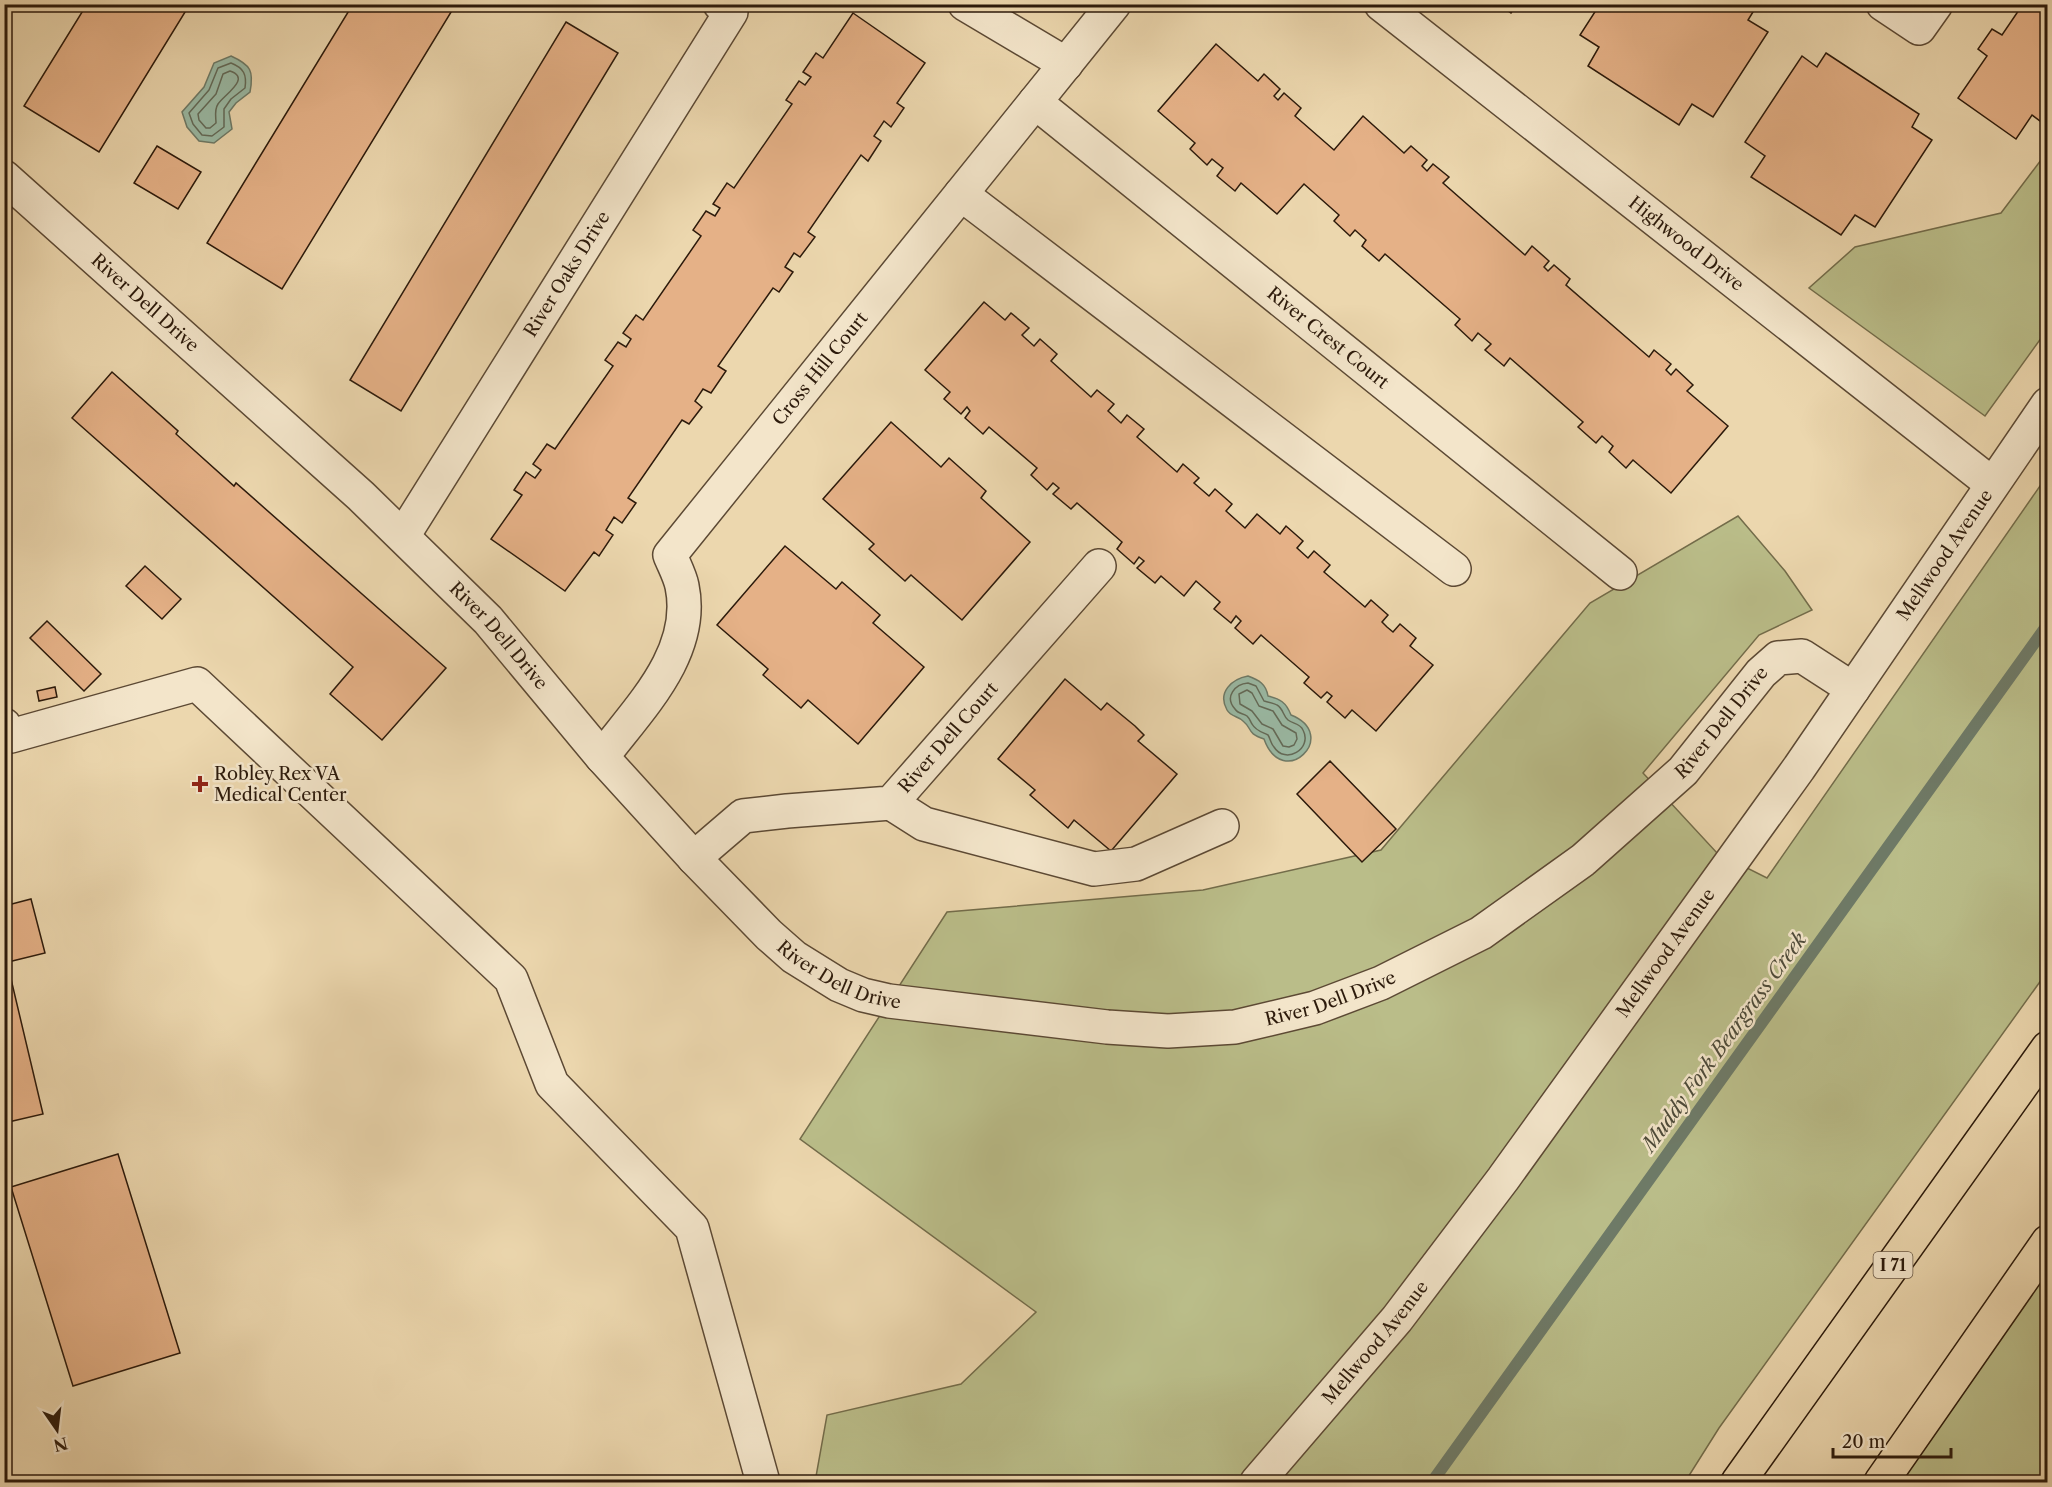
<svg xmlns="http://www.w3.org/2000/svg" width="2052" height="1487" viewBox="0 0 2052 1487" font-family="'Libre Caslon Text',serif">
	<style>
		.green { fill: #babd89; stroke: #736c4a; stroke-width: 1.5 }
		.water { fill: #9abaa5; stroke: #6e7a67; stroke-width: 1.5 }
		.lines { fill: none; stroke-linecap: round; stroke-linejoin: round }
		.shore { stroke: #636a58; stroke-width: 1.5 }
		.stream { stroke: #6e7a67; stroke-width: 12 }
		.building { fill: #e5b187; stroke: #2c1a0b; stroke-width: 1.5 }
		.minor-casing { stroke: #5c4934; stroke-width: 36 }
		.highway-casing { stroke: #2c1a0b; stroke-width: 36 }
		.minor { stroke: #f3e5ca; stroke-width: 33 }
		.highway { stroke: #ecd7ae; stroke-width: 33 }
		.poi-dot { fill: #8f2418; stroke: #f3e5ca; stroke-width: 2 }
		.labels { text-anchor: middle; stroke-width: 5; stroke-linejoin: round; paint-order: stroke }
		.shield { fill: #f3e5ca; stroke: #685744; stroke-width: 1.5 }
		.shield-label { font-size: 16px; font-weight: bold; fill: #2c1a0b }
		.street-label { font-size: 18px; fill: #2c1a0b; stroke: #f3e5ca }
		.poi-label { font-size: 18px; fill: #2c1a0b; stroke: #f3e5ca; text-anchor: start }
		.water-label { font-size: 20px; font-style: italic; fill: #4d4a39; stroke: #f3e5ca }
	</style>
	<rect width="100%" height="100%" fill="#ecd7ae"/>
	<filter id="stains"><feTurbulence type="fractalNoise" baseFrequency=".00333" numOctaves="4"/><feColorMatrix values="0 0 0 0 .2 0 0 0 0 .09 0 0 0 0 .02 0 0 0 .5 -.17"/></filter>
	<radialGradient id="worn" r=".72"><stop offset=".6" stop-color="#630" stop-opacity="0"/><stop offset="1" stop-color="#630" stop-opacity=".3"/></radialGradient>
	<!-- green -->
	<g class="green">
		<polygon points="2047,152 2047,330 1985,416 1809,288 1855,247 2001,213"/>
		<polygon points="2047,476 2047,972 1719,1428 1685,1482 815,1482 827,1415 961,1384 1036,1312 800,1139 947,912 1203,890 1381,850 1590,603 1738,516 1785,571 1812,610 1759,635 1643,773 1717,853 1767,878"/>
		<polygon points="2047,1268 2047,1482 1899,1482"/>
	</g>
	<!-- water -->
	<g class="water">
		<path d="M231,56C251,65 254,71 250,92L236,103L229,112L232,129L214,143L199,141L187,127L182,112L204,87L214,63Z"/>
		<path d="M1248,676C1259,680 1266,684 1268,696C1280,699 1286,702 1291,715C1341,735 1283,792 1264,739C1246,733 1253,729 1243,721C1238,716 1231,717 1227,710C1217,692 1232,679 1248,676Z"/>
	</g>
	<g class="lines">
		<!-- shore -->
		<g class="shore">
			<path d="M231,63C244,68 247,75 245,88L231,99L224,109V127L212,136L202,135L193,124L189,113L209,90L218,68Z"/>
			<path d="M230,71C252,78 224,95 218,104C214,110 216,117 216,123L210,128H206L199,120L198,114L216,94L223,74Z"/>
			<path d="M1248,683L1256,686L1264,701C1268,702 1274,703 1277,705C1283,708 1283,716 1288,720C1293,724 1300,723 1303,730C1313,749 1285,765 1274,747C1271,744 1270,738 1268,735C1262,732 1256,731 1252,724C1250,721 1250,719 1247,716C1243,713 1238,714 1235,709C1224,697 1235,684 1248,683Z"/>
			<polygon points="1247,690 1252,693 1259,706 1273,711 1282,725 1296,733 1297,739 1294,745 1289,747 1283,746 1273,729 1262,724 1252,711 1240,704 1239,694"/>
		</g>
		<!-- stream -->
		<polyline class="stream" points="1432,1482 2048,624"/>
	</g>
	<!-- building -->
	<g class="building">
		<polygon points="87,4 190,4 99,152 24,106"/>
		<polygon points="353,4 456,4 282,289 207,243"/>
		<polygon points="1498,4 1517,4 1511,13"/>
		<polygon points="1600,4 1753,4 1756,7 1748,20 1768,32 1713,117 1692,104 1679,125 1588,66 1599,47 1580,35"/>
		<polygon points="2023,4 2048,4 2048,127 2032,115 2016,139 1958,98 1987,56 1978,49 1992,29 2002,35"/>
		<polygon points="853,13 925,63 897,103 904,108 891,127 884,121 874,136 881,141 868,161 861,155 808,232 815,237 800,257 794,253 785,267 793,272 779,292 773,288 718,366 726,371 711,393 703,389 695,401 702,407 689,424 682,420 628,498 636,503 622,523 614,517 606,530 613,535 599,556 594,552 565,591 491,539 522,495 514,490 526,472 535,478 541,470 533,464 547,444 555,449 613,366 605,360 618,342 626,347 631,339 623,333 636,315 643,320 701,236 693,230 706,211 715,216 720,208 713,204 727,183 734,188 792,104 786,100 799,81 805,85 811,77 803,72 816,53 823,58"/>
		<polygon points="566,22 618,53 401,411 350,380"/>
		<polygon points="1216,44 1258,81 1264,74 1280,89 1274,96 1278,100 1284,93 1301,108 1295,116 1334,150 1363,116 1404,153 1411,146 1427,160 1422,166 1427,171 1433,164 1449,177 1443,183 1525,255 1532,246 1549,261 1544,267 1548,271 1554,265 1570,279 1566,285 1649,357 1654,350 1671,364 1666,370 1671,375 1676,369 1693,385 1687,391 1728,426 1671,493 1633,460 1626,468 1609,452 1613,446 1602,436 1596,443 1578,427 1583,422 1510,358 1504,366 1485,350 1491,344 1478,333 1472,341 1455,325 1460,319 1385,254 1379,261 1362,246 1366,240 1355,230 1350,236 1334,221 1339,215 1304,184 1277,214 1241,183 1235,191 1217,176 1223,168 1212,159 1207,165 1190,149 1195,143 1158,111"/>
		<polygon points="1826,53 1919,114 1912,127 1932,140 1875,227 1855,215 1841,235 1751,177 1765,156 1745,142 1802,56 1817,67"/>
		<polygon points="157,146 201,172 178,209 134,183"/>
		<polygon points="984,302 1005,320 1011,313 1029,328 1022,335 1024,337 1034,346 1040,339 1057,354 1051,361 1091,397 1097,390 1114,404 1108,411 1121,423 1127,415 1144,429 1137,437 1177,472 1183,464 1199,478 1194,483 1209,496 1215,489 1232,504 1226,511 1245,528 1257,514 1280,534 1286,526 1303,541 1297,548 1308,558 1314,551 1330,565 1324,572 1365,607 1371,600 1388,615 1382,622 1387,627 1393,632 1400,624 1416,638 1410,646 1433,665 1376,731 1352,710 1345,718 1327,702 1332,696 1327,692 1321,698 1304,683 1309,677 1261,635 1253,644 1235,628 1241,621 1236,616 1231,623 1214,609 1220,602 1196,581 1184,596 1161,576 1155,583 1137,568 1144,561 1139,557 1134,564 1117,549 1122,542 1077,503 1071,509 1053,494 1059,488 1053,483 1047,490 1031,475 1037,468 989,427 983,434 965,418 970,411 967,407 961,414 944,399 950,392 925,370"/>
		<polygon points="112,372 178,431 176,434 234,486 236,483 446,668 382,740 330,694 353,667 72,418"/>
		<polygon points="891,422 941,467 949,458 986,491 981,498 1030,542 962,620 911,575 905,581 869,549 874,544 823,499"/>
		<polygon points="785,546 836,589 842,582 880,615 873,623 924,667 858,744 808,700 801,708 763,675 768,669 717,625"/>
		<polygon points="145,566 181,599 162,619 126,586"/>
		<polygon points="47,621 101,674 84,691 30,638"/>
		<polygon points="1065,679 1101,710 1107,703 1135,726 1144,735 1138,741 1177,774 1111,851 1074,820 1068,828 1030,795 1035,790 998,759"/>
		<polygon points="55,687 57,697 39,701 37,691"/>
		<polygon points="1330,761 1396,829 1362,862 1297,794"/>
		<polygon points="31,899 45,953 4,963 4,906"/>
		<polygon points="11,979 43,1114 4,1123 4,981"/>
		<polygon points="118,1154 180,1353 73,1386 11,1187"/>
	</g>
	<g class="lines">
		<defs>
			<g id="minor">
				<polyline points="965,4 1066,64"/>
				<path id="s1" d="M1381,4L1992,484"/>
				<polyline points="1883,4 1919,28 1936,4"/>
				<path id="s2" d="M1035,102L1620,573"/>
				<path id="s3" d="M4,177L361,496L488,620L602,757L694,858L769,935L794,957L839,985L863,995L889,1001L1107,1027L1168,1031L1235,1027L1315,1008L1381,983L1481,933L1583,860L1683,771L1761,673L1778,658L1802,656L1853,689"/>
				<polyline points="961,194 1454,569"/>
				<path id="s4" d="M403,536L731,12L720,4"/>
				<polyline points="4,725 11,736 197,684 511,979 552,1084 692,1228 763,1482"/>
				<path id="s5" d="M602,757C639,708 696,653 682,586C680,576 674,565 670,555L1114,4"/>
				<polyline points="891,803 924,824 1094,869 1136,864 1222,826"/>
				<path id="s6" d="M694,858L743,816L787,811L891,803L1099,566"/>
				<path id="s7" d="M1257,1482L1397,1319L1503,1179L1799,768L2048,404"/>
			</g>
			<g id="highway">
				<polyline points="1738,1482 2048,1048"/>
				<polyline points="1881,1482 2048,1242"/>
			</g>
		</defs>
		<!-- minor casing -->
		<use href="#minor" class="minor-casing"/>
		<!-- highway casing -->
		<use href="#highway" class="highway-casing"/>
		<!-- minor -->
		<use href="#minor" class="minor"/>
		<!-- highway -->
		<use href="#highway" class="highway"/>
	</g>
	<!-- markers -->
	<path class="poi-dot" d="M197 775h6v6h6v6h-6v6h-6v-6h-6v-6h6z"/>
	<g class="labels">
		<!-- shield labels -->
		<rect class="shield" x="1873.5" y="1252" width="39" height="26" rx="4.5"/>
		<g class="shield-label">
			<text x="1893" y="1271">I 71</text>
		</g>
		<!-- street labels -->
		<g class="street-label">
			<text dy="6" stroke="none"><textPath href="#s1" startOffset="388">Highwood Drive</textPath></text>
			<text dy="6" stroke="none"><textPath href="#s4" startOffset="309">River Oaks Drive</textPath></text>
			<text dy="6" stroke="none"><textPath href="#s3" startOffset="189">River Dell Drive</textPath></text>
			<text dy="6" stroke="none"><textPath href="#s2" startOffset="376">River Crest Court</textPath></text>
			<text dy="6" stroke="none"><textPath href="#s5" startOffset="468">Cross Hill Court</textPath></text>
			<text dy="6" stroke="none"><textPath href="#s7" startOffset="1155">Mellwood Avenue</textPath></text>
			<text dy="6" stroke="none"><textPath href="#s3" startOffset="675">River Dell Drive</textPath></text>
			<text dy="6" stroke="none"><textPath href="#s3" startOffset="2151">River Dell Drive</textPath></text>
			<text dy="6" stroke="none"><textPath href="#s6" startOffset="300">River Dell Court</textPath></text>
			<text dy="6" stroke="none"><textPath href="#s7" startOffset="669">Mellwood Avenue</textPath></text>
			<text dy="6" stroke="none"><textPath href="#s3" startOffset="1161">River Dell Drive</textPath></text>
			<text dy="6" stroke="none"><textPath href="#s3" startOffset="1665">River Dell Drive</textPath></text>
			<text dy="6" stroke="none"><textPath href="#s7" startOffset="183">Mellwood Avenue</textPath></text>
		</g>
		<!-- poi labels -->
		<g class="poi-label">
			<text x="214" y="780">Robley Rex VA<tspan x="214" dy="21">Medical Center</tspan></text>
		</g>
		<!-- water labels -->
		<g class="water-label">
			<text transform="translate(1724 1042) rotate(-54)" y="7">Muddy Fork Beargrass Creek</text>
		</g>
	</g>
	<!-- margin -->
	<rect width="2052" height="1487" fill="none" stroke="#ecd7ae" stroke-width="24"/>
	<rect x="6" y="6" width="2040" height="1475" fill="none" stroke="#2c1a0b" stroke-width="3"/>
	<rect x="12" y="12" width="2028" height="1463" fill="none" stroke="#2c1a0b" stroke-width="1.5"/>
	<!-- north arrow -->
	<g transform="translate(57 1430) rotate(166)" stroke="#f3e5ca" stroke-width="4.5" paint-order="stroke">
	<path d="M0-4.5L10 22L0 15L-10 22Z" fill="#2c1a0b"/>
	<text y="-9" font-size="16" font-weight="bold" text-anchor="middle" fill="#2c1a0b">N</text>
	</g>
	<!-- scale -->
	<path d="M1833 1448v9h118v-9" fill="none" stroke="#2c1a0b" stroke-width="3"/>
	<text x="1842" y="1448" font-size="18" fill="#2c1a0b" stroke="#f3e5ca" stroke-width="4.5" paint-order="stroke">20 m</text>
	<rect width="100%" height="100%" filter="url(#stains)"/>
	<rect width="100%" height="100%" fill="url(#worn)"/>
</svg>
